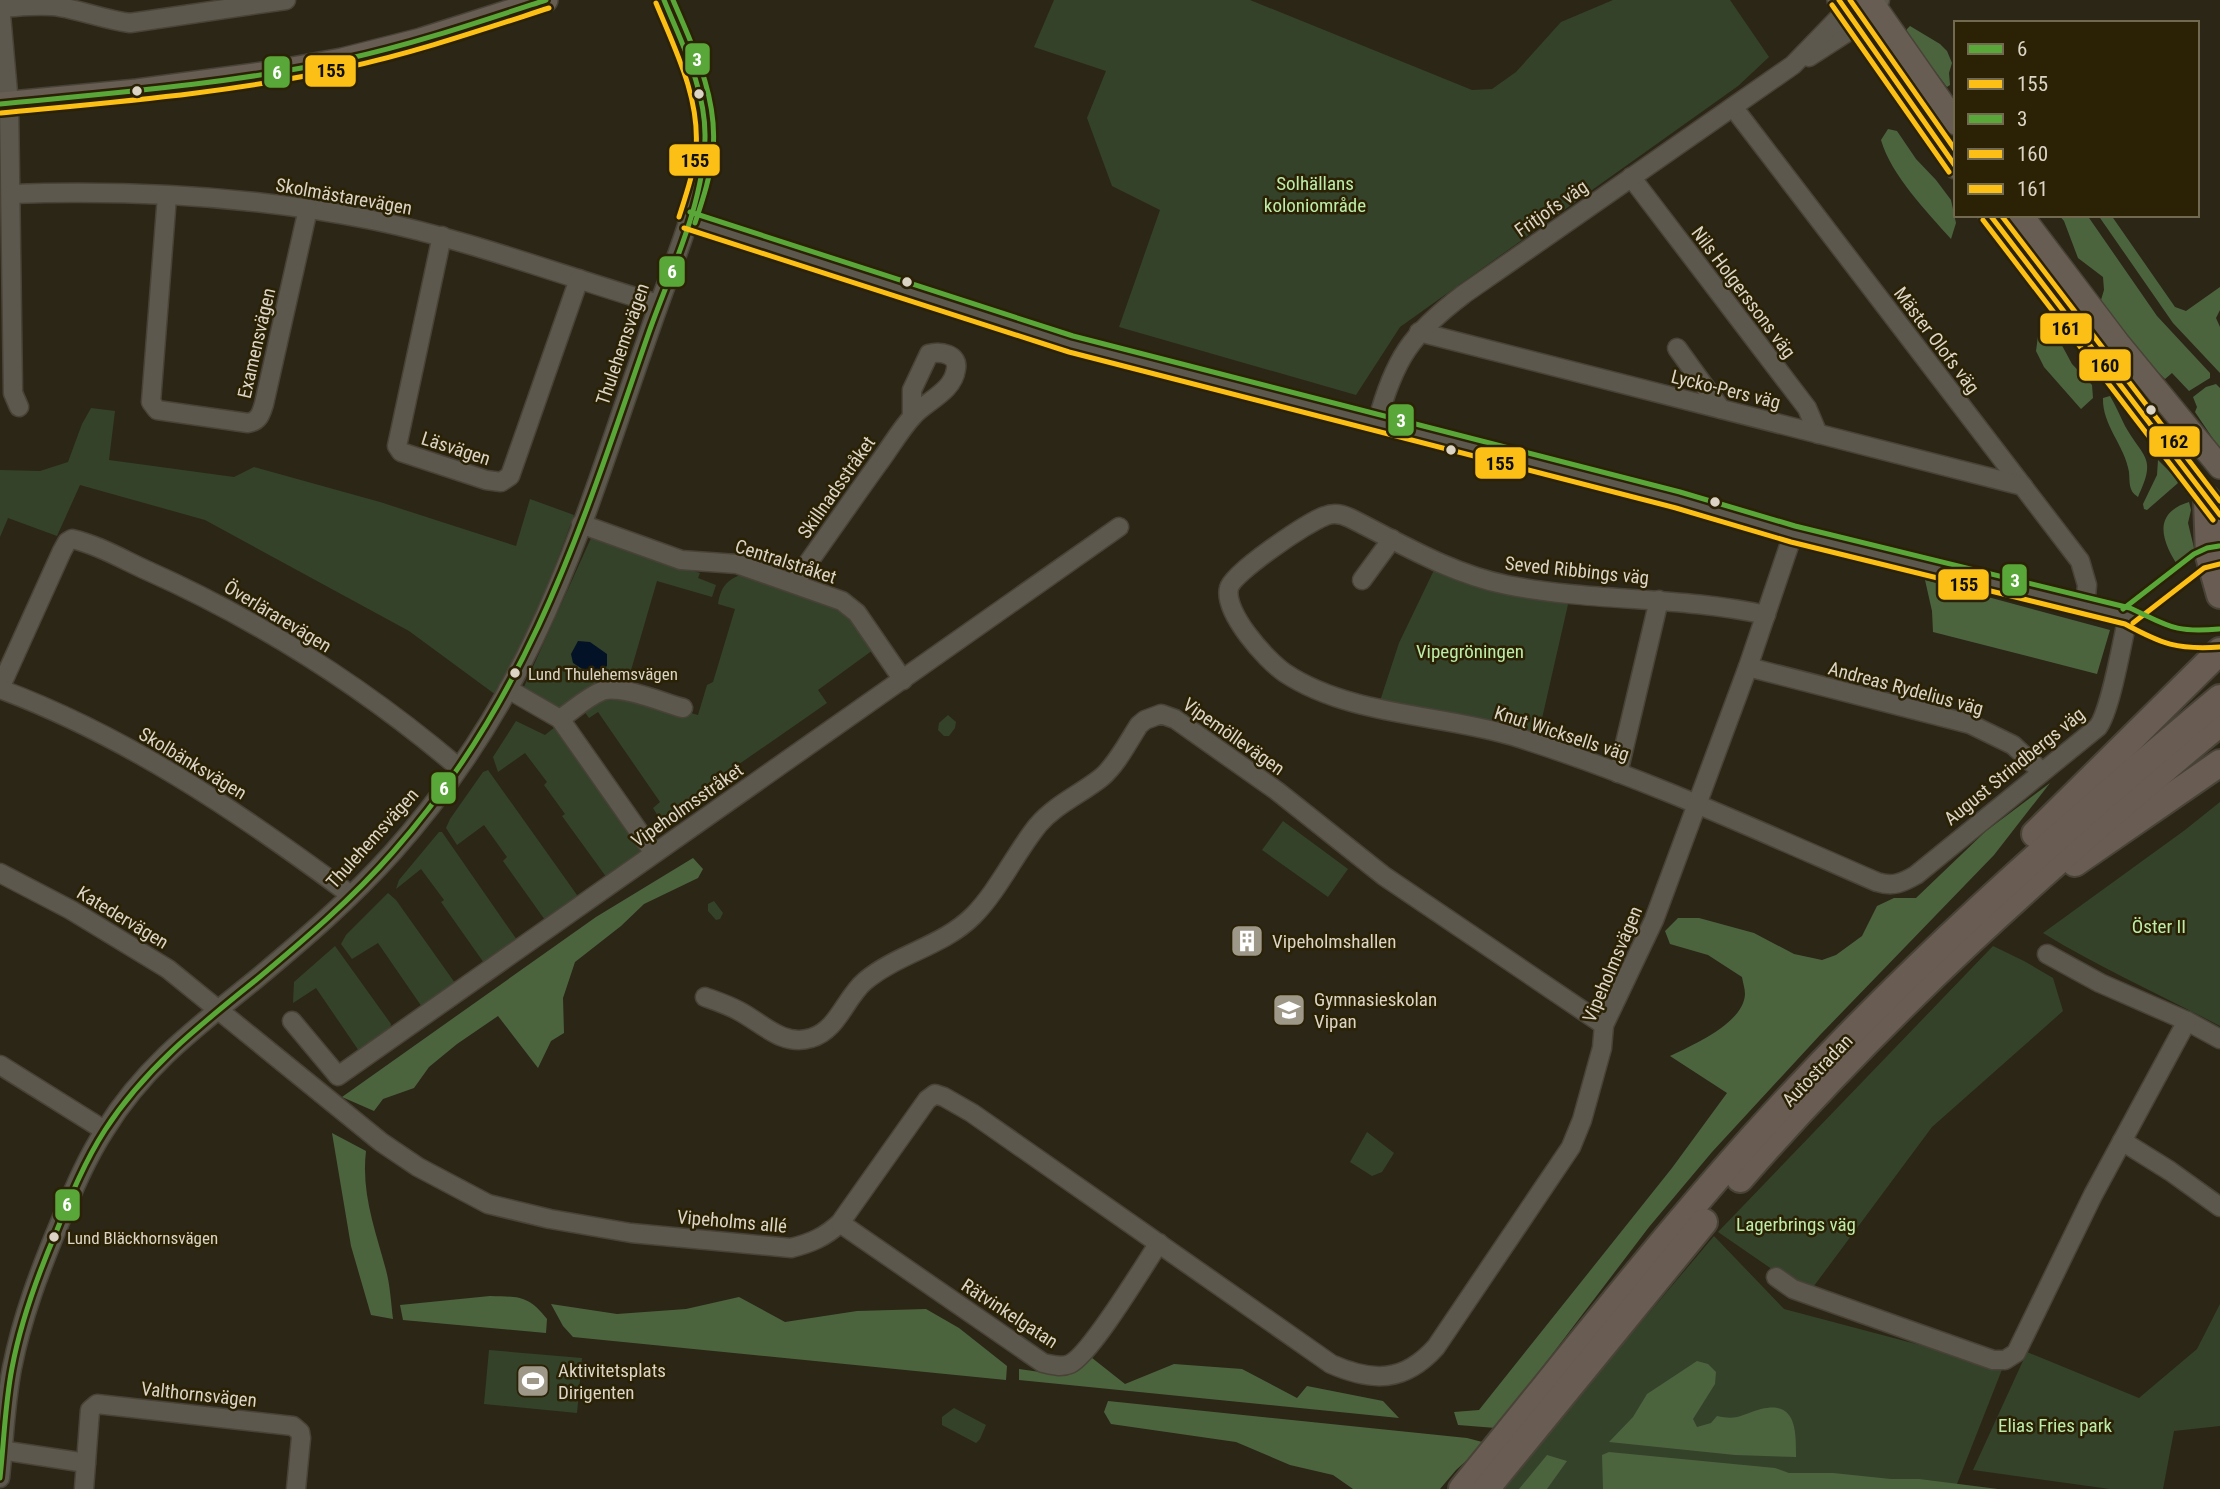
<svg xmlns="http://www.w3.org/2000/svg" width="2220" height="1489" viewBox="0 0 2220 1489" font-family="'Roboto Condensed',sans-serif">
	<style>
		.green { fill: #34422a }
		.forest { fill: #4c643e }
		.water { fill: #041227 }
		.lines { fill: none; stroke-linecap: round; stroke-linejoin: round }
		.minor-casing { stroke: #494337; stroke-width: 21 }
		.major-casing { stroke: #494337; stroke-width: 26 }
		.highway-casing { stroke: #494337; stroke-width: 30 }
		.minor { stroke: #5d584d; stroke-width: 18 }
		.major { stroke: #685d53; stroke-width: 23 }
		.highway { stroke: #695c52; stroke-width: 26 }
		.bus-1-casing { stroke: #2b2104; stroke-width: 10 }
		.bus-2-casing { stroke: #2b2104; stroke-width: 10 }
		.bus-3-casing { stroke: #2b2104; stroke-width: 10 }
		.bus-4-casing { stroke: #2b2104; stroke-width: 10 }
		.bus-5-casing { stroke: #2b2104; stroke-width: 10 }
		.bus-6-casing { stroke: #2b2104; stroke-width: 10 }
		.bus-1 { stroke: #59a738; stroke-width: 5 }
		.bus-2 { stroke: #fbbf15; stroke-width: 5 }
		.bus-3 { stroke: #59a738; stroke-width: 5 }
		.bus-4 { stroke: #fbbf15; stroke-width: 5 }
		.bus-5 { stroke: #fbbf15; stroke-width: 5 }
		.bus-6 { stroke: #fbbf15; stroke-width: 5 }
		.bus-dot { fill: #dcd5c5; stroke: #2b2104; stroke-width: 2.5 }
		.labels { text-anchor: middle; stroke-width: 5; stroke-linejoin: round; paint-order: stroke }
		.bus-label { font-size: 17px; fill: #dcd5c5; stroke: #2b2104; text-anchor: start }
		.park-label { font-size: 19px; fill: #bceca8; stroke: #2b2104 }
		.street-label { font-size: 19px; fill: #dcd5c5; stroke: #2b2104 }
		.poi-label { font-size: 19px; fill: #dcd5c5; stroke: #2b2104; text-anchor: start }
		.line-badge { stroke: #2b2104; stroke-width: 2.5 }
		.badge-label { font-size: 19px; text-anchor: middle; font-weight: bold; fill: #fff }
		.pale-badge-label { font-size: 19px; text-anchor: middle; font-weight: bold; fill: #111 }
	</style>
	<rect width="100%" height="100%" fill="#2c2617"/>
	<!-- green -->
	<g class="green">
		<polygon points="1054,0 1250,0 1472,90 1492,89 1516,72 1561,22 1613,0 1730,0 1769,57 1738,86 1400,327 1356,395 1119,327 1160,210 1112,186 1087,118 1106,71 1034,47"/>
		<path d="M91,408L115,411L109,460L234,477L254,467L380,502L516,546L530,499L574,515C551,579 528,635 496,695L409,631L205,520L80,485L57,536L8,518L0,537V470L40,471L68,462L82,424Z"/>
		<polygon points="592,536 700,573 698,578 716,585 712,597 657,581 627,684 560,708 523,689"/>
		<polygon points="1435,568 1569,600 1538,736 1380,701 1399,643"/>
		<path d="M743,574L845,610L873,650L818,690L827,703L660,819L653,808L660,802L598,712L589,718L584,711L600,699L624,694L698,715L707,685L713,682L735,609L718,604C721,587 726,580 743,574Z"/>
		<polygon points="948,715 956,722 955,728 949,736 944,736 938,730 939,723"/>
		<polygon points="516,721 545,735 555,727 640,848 640,853 607,878 562,816 565,814 544,785 547,782 525,753 498,772 493,757"/>
		<polygon points="488,770 577,895 574,901 545,920 503,861 507,857 484,825 457,845 446,828 450,819 483,772"/>
		<path d="M2220,802V1026C2161,995 2100,968 2043,933L2185,830Z"/>
		<polygon points="1283,821 1348,869 1328,897 1262,850"/>
		<polygon points="439,832 442,832 517,940 484,963 441,902 444,900 421,869 396,889 399,880"/>
		<polygon points="388,893 396,900 455,983 422,1007 378,943 352,959 341,944 346,935"/>
		<polygon points="714,901 723,913 720,919 716,920 708,911 708,904"/>
		<polygon points="335,946 391,1024 390,1030 359,1051 316,988 293,1003 294,982"/>
		<polygon points="1993,946 2024,961 2053,978 2063,1011 1932,1127 1808,1294 1718,1232"/>
		<polygon points="1367,1132 1394,1153 1382,1172 1372,1176 1350,1162"/>
		<polygon points="1714,1236 1784,1309 2003,1367 1955,1489 1505,1489 1589,1384"/>
		<polygon points="2220,1304 2220,1426 2174,1431 2163,1489 2110,1489 1973,1470 2027,1352 2139,1398 2197,1349"/>
		<polygon points="489,1350 582,1358 577,1413 484,1404"/>
		<polygon points="954,1408 986,1425 980,1439 976,1443 942,1425 942,1417"/>
	</g>
	<!-- forest -->
	<g class="forest">
		<polygon points="1910,26 1940,44 1947,51 1952,63 1949,73 1950,85 1947,87 1907,34 1907,29"/>
		<path d="M1888,129L1897,131L1916,159L1936,180L1951,200L1956,223L1951,239C1927,212 1891,175 1881,140Z"/>
		<polygon points="2059,215 2087,215 2157,316 2210,373 2210,378 2189,391 2172,373 2165,379 2141,355 2104,310 2101,300 2104,290 2103,277 2078,258 2064,221"/>
		<polygon points="2098,215 2111,215 2175,307 2186,311 2220,287 2220,310 2216,318 2220,327 2220,373 2173,323"/>
		<polygon points="2049,330 2058,338 2072,364 2092,385 2093,398 2081,409 2044,367 2036,351 2038,336"/>
		<polygon points="2216,384 2220,388 2220,449 2195,412 2197,407 2193,397 2206,387"/>
		<path d="M2110,396C2116,406 2120,416 2125,426C2144,459 2157,457 2138,497C2128,491 2130,482 2129,472C2125,446 2102,425 2103,398Z"/>
		<polygon points="2158,460 2175,477 2178,483 2147,510 2144,509 2143,504 2157,475"/>
		<path d="M2189,502L2191,510L2188,523L2195,552L2192,559L2180,569C2163,544 2150,514 2189,502Z"/>
		<polygon points="1925,580 2110,630 2097,674 1933,632 1932,611"/>
		<path d="M2050,783L1994,855L1820,1035L1712,1152L1649,1227L1496,1428L1458,1425L1454,1412L1479,1410L1672,1168L1727,1093L1670,1056C1693,1045 1744,1023 1745,994C1745,989 1743,983 1742,977L1708,955L1670,944L1665,931L1678,918H1699L1754,933L1794,954L1822,960L1836,955L1862,936L1877,906L1894,898H1916L1986,831Z"/>
		<polygon points="693,858 703,869 698,878 644,904 621,926 575,962 563,998 564,1033 551,1041 538,1068 498,1016 457,1044 429,1067 414,1088 383,1099 374,1111 342,1097 596,917"/>
		<path d="M332,1133L366,1151C361,1193 375,1229 386,1270C390,1285 391,1302 393,1319L371,1315L351,1246Z"/>
		<path d="M490,1296C519,1297 528,1295 547,1319L546,1333L403,1320L400,1305Z"/>
		<polygon points="739,1297 785,1322 857,1311 926,1309 959,1328 1007,1366 1006,1380 573,1337 563,1326 551,1304 617,1314 686,1309"/>
		<polygon points="1082,1350 1125,1384 1174,1364 1242,1369 1297,1398 1307,1386 1383,1401 1399,1418 1019,1380 1019,1369 1061,1375 1078,1371"/>
		<path d="M1697,1361L1708,1364L1716,1372L1715,1384L1693,1419L1697,1427L1711,1423L1717,1416C1738,1421 1742,1414 1761,1409C1797,1400 1796,1432 1796,1457L1735,1455L1609,1442L1633,1417L1647,1394Z"/>
		<polygon points="1108,1401 1467,1438 1486,1443 1456,1470 1440,1489 1353,1489 1333,1475 1290,1465 1236,1442 1111,1424 1104,1412"/>
		<polygon points="1609,1452 1775,1468 1789,1473 1833,1473 1891,1479 1919,1479 1998,1489 1603,1489 1602,1455"/>
		<polygon points="1547,1455 1567,1461 1547,1489 1519,1489"/>
	</g>
	<!-- water -->
	<polygon class="water" points="578,641 590,642 607,654 607,666 600,672 590,674 573,663 571,654"/>
	<g class="lines">
		<defs>
			<g id="minor">
				<polyline points="0,4 9,104 13,393 19,407"/>
				<path d="M0,8C20,7 40,4 60,7C84,11 106,20 130,23L286,0"/>
				<polyline points="1809,57 1857,26 1880,0"/>
				<polyline points="1733,107 2080,561 2087,585 2085,607"/>
				<polyline points="1631,177 1807,408 1818,434"/>
				<path d="M11,194C131,190 254,196 372,220C470,240 563,276 658,304"/>
				<path d="M167,196L151,402L157,410L248,423C259,421 261,414 264,404L308,209"/>
				<path d="M687,220L1071,344L1678,500L1793,534L2128,616C2122,642 2111,709 2098,727L1916,875C1902,883 1893,887 1877,882C1757,830 1638,775 1513,736C1441,714 1350,716 1285,673C1266,660 1223,612 1229,588C1232,573 1308,522 1325,516C1334,512 1342,514 1350,518C1400,543 1451,574 1507,585C1592,602 1681,596 1766,615"/>
				<polyline points="442,236 397,446 401,452 486,480 501,482 510,476 579,279"/>
				<polyline points="1419,332 2023,486"/>
				<polyline points="1677,348 1721,409"/>
				<path d="M1377,423C1394,359 1411,334 1464,294L1793,65L1856,0"/>
				<polyline points="581,524 681,560 737,564 842,601 857,613 903,680"/>
				<polyline points="1362,580 1392,539"/>
				<path d="M794,583C822,543 850,503 878,464C890,448 900,430 913,416C926,401 953,392 956,369C959,354 940,351 929,354L912,390V416"/>
				<polyline points="1748,667 1970,724 2013,745 2041,771"/>
				<path d="M0,688L62,551L67,542L72,539C98,545 122,559 146,570C258,620 365,688 458,767"/>
				<path d="M0,689C126,736 237,811 344,890L349,897"/>
				<polyline points="508,689 560,719 654,853"/>
				<path d="M560,719C573,710 587,697 602,691C619,684 664,703 683,708"/>
				<polyline points="1618,773 1659,600"/>
				<path d="M0,873L71,910L168,969L381,1142L418,1167L488,1204L550,1219L631,1233L791,1248C811,1243 825,1237 840,1223L927,1100L935,1094L944,1097L972,1113L1331,1364C1372,1382 1404,1383 1436,1347L1571,1147L1582,1120L1602,1048L1604,1025L1654,920L1748,667L1793,534"/>
				<polyline points="2047,954 2100,983 2187,1021 2220,1039"/>
				<path d="M705,997C716,1001 728,1005 739,1011C762,1023 783,1047 811,1038C838,1030 845,998 865,981C897,954 943,946 973,916C998,891 1016,852 1038,825C1056,804 1081,794 1102,777C1117,764 1128,742 1139,725L1145,720L1161,714L1175,719L1277,791L1384,876L1604,1025"/>
				<polyline points="292,1021 338,1076 1119,527"/>
				<polyline points="0,1065 104,1130"/>
				<polyline points="2122,1141 2170,1171 2220,1207"/>
				<path d="M840,1223L1043,1363C1052,1365 1061,1368 1070,1364C1091,1354 1143,1267 1159,1243"/>
				<polyline points="1776,1277 1793,1289 1993,1360 2005,1360 2016,1353 2093,1195 2187,1021"/>
				<polyline points="0,1450 86,1463"/>
				<path d="M0,1478C4,1441 5,1404 12,1368C22,1317 40,1270 60,1222C73,1191 86,1159 105,1130C145,1065 197,1027 255,980C303,940 351,899 393,852C449,789 498,715 534,639C582,539 614,431 651,327C669,273 704,195 705,139C706,90 682,44 664,0"/>
				<polyline points="84,1489 90,1410 97,1404 293,1426 300,1432 301,1438 296,1489"/>
			</g>
			<g id="major">
				<polyline points="1839,0 1956,167"/>
				<polyline points="1870,0 1956,123"/>
				<polyline points="0,104 137,91 270,73 342,60 421,40 546,0"/>
				<polyline points="1990,215 2218,513"/>
				<polyline points="2021,215 2118,343 2220,467"/>
			</g>
			<g id="highway">
				<polyline points="2207,499 2209,556 2220,595"/>
				<polyline points="2035,834 2220,651"/>
				<polyline points="2075,863 2220,763"/>
				<path d="M1740,1179C1885,1012 2050,863 2220,723"/>
				<path d="M1462,1489C1559,1371 1652,1250 1754,1136C1897,977 2056,835 2220,698"/>
				<polyline points="1486,1489 1704,1222"/>
			</g>
		</defs>
		<!-- minor casing -->
		<use href="#minor" class="minor-casing"/>
		<!-- major casing -->
		<use href="#major" class="major-casing"/>
		<!-- highway casing -->
		<use href="#highway" class="highway-casing"/>
		<!-- minor -->
		<use href="#minor" class="minor"/>
		<!-- major -->
		<use href="#major" class="major"/>
		<!-- highway -->
		<use href="#highway" class="highway"/>
		<defs>
			<g id="bus-1">
				<path d="M0,104C114,93 230,84 342,60C411,45 479,22 546,0"/>
				<path d="M0,1478C4,1441 5,1404 12,1368C21,1320 38,1274 57,1230C71,1195 85,1161 105,1130C145,1068 200,1025 256,980C304,940 352,899 393,852C530,697 582,525 648,335C670,272 704,205 705,138C706,90 682,44 664,0"/>
			</g>
			<g id="bus-2">
				<path d="M656,3C675,49 700,98 696,149C694,172 686,195 679,217"/>
				<path d="M1,113C115,102 232,93 344,68C414,53 481,30 549,8"/>
				<path d="M684,228L1069,352L1676,508L1791,542L2125,624C2162,644 2177,650 2220,647"/>
				<polyline points="2133,623 2204,568 2220,564"/>
			</g>
			<g id="bus-3">
				<path d="M673,0C693,47 718,97 713,150C711,175 703,199 695,223"/>
				<path d="M690,212L1073,336L1680,492L1795,526L2130,608C2169,626 2174,633 2219,629"/>
				<polyline points="2123,609 2194,554 2207,548 2219,546"/>
			</g>
			<g id="bus-4">
				<polyline points="1839,0 1956,167"/>
				<polyline points="1990,215 2220,515"/>
			</g>
			<g id="bus-5">
				<polyline points="1832,5 1949,172"/>
				<polyline points="1983,220 2213,520"/>
			</g>
			<g id="bus-6">
				<polyline points="1850,0 1956,151"/>
				<polyline points="2001,215 2220,501"/>
			</g>
		</defs>
		<!-- bus-1 casing -->
		<use href="#bus-1" class="bus-1-casing"/>
		<!-- bus-2 casing -->
		<use href="#bus-2" class="bus-2-casing"/>
		<!-- bus-3 casing -->
		<use href="#bus-3" class="bus-3-casing"/>
		<!-- bus-4 casing -->
		<use href="#bus-4" class="bus-4-casing"/>
		<!-- bus-5 casing -->
		<use href="#bus-5" class="bus-5-casing"/>
		<!-- bus-6 casing -->
		<use href="#bus-6" class="bus-6-casing"/>
		<!-- bus-1 -->
		<use href="#bus-1" class="bus-1"/>
		<!-- bus-2 -->
		<use href="#bus-2" class="bus-2"/>
		<!-- bus-3 -->
		<use href="#bus-3" class="bus-3"/>
		<!-- bus-4 -->
		<use href="#bus-4" class="bus-4"/>
		<!-- bus-5 -->
		<use href="#bus-5" class="bus-5"/>
		<!-- bus-6 -->
		<use href="#bus-6" class="bus-6"/>
	</g>
	<!-- icons -->
	<defs>
		<symbol id="building-square" viewBox="-11 -11 22 22"><rect x="-9" y="-9" width="18" height="18" rx="4" fill="#9e9888" stroke="#2b2104"/><path d="M-4-6H4V6H1V3H-1V6H-4ZM-2.5-4.3h1.7v1.8h-1.7ZM.8-4.3h1.7v1.8H.8ZM-2.5-1h1.7V.8h-1.7ZM.8-1h1.7V.8H.8Z" fill="#fff"/></symbol>
		<symbol id="school-square" viewBox="-11 -11 22 22"><rect x="-9" y="-9" width="18" height="18" rx="4" fill="#9e9888" stroke="#2b2104"/><path d="M0-5L7-2L0 1L-7-2ZM-4 1L0 2.5L4 1V4Q0 6-4 4Z" fill="#fff"/></symbol>
		<symbol id="stadium-square" viewBox="-11 -11 22 22"><rect x="-9" y="-9" width="18" height="18" rx="4" fill="#9e9888" stroke="#2b2104"/><path d="M0-5a6.5 5 0 1 0 0 10a6.5 5 0 1 0 0-10ZM-3.5-1.8h7v3.6h-7Z" fill="#fff"/></symbol>
	</defs>
	<g fill-rule="evenodd">
		<use href="#building-square" x="1228" y="922" width="38" height="38"/>
		<use href="#school-square" x="1270" y="991" width="38" height="38"/>
		<use href="#stadium-square" x="514" y="1362" width="38" height="38"/>
	</g>
	<!-- markers -->
	<g class="bus-dot">
		<circle cx="137" cy="91" r="6"/>
		<circle cx="699" cy="94" r="6"/>
		<circle cx="907" cy="282" r="6"/>
		<circle cx="2151" cy="410" r="6"/>
		<circle cx="1451" cy="450" r="6"/>
		<circle cx="1715" cy="502" r="6"/>
		<circle cx="515" cy="673" r="6"/>
		<circle cx="54" cy="1237" r="6"/>
	</g>
	<g class="labels">
		<!-- bus labels -->
		<g class="bus-label">
			<text x="528" y="680">Lund Thulehemsvägen</text>
			<text x="67" y="1244">Lund Bläckhornsvägen</text>
		</g>
		<!-- park labels -->
		<g class="park-label">
			<text x="1315" y="190">Solhällans<tspan x="1315" dy="22">koloniområde</tspan></text>
			<text x="1470" y="658">Vipegröningen</text>
			<text x="2159" y="933">Öster II</text>
			<text x="1796" y="1231">Lagerbrings väg</text>
			<text x="2055" y="1432">Elias Fries park</text>
		</g>
		<!-- street labels -->
		<g class="street-label">
			<text transform="translate(344 196) rotate(10)" y="7">Skolmästarevägen</text>
			<text transform="translate(1551 208) rotate(-35)" y="7">Fritjofs väg</text>
			<text transform="translate(1744 292) rotate(53)" y="7">Nils Holgerssons väg</text>
			<text transform="translate(1937 340) rotate(53)" y="7">Mäster Olofs väg</text>
			<text transform="translate(256 343) rotate(-77)" y="7">Examensvägen</text>
			<text transform="translate(622 344) rotate(-71)" y="7">Thulehemsvägen</text>
			<text transform="translate(1726 389) rotate(14)" y="7">Lycko-Pers väg</text>
			<text transform="translate(456 448) rotate(18)" y="7">Läsvägen</text>
			<text transform="translate(836 487) rotate(-55)" y="7">Skillnadsstråket</text>
			<text transform="translate(786 561) rotate(18)" y="7">Centralstråket</text>
			<text transform="translate(1577 570) rotate(6)" y="7">Seved Ribbings väg</text>
			<text transform="translate(278 616) rotate(31)" y="7">Överlärarevägen</text>
			<text transform="translate(1906 688) rotate(15)" y="7">Andreas Rydelius väg</text>
			<text transform="translate(1562 733) rotate(18)" y="7">Knut Wicksells väg</text>
			<text transform="translate(1234 736) rotate(35)" y="7">Vipemöllevägen</text>
			<text transform="translate(193 763) rotate(31)" y="7">Skolbänksvägen</text>
			<text transform="translate(2014 766) rotate(-39)" y="7">August Strindbergs väg</text>
			<text transform="translate(687 805) rotate(-35)" y="7">Vipeholmsstråket</text>
			<text transform="translate(372 838) rotate(-48)" y="7">Thulehemsvägen</text>
			<text transform="translate(123 917) rotate(31)" y="7">Katedervägen</text>
			<text transform="translate(1612 964) rotate(-67)" y="7">Vipeholmsvägen</text>
			<text transform="translate(1817 1070) rotate(-46)" y="7">Autostradan</text>
			<text transform="translate(732 1221) rotate(5)" y="7">Vipeholms allé</text>
			<text transform="translate(1010 1313) rotate(33)" y="7">Rätvinkelgatan</text>
			<text transform="translate(199 1394) rotate(6)" y="7">Valthornsvägen</text>
		</g>
		<!-- poi labels -->
		<g class="poi-label">
			<text x="1272" y="948">Vipeholmshallen</text>
			<text x="1314" y="1006">Gymnasieskolan<tspan x="1314" dy="22">Vipan</tspan></text>
			<text x="558" y="1377">Aktivitetsplats<tspan x="558" dy="22">Dirigenten</tspan></text>
		</g>
	</g>
	<g class="line-badge">
		<rect x="684" y="42" width="27" height="34" rx="7" fill="#59a738"/>
		<rect x="304" y="54" width="53" height="34" rx="7" fill="#fbbf15"/>
		<rect x="263" y="55" width="28" height="34" rx="7" fill="#59a738"/>
		<rect x="668" y="143" width="53" height="34" rx="7" fill="#fbbf15"/>
		<rect x="658" y="255" width="28" height="33" rx="7" fill="#59a738"/>
		<rect x="2039" y="312" width="54" height="33" rx="7" fill="#fbbf15"/>
		<rect x="2078" y="348" width="54" height="34" rx="7" fill="#fbbf15"/>
		<rect x="1387" y="403" width="28" height="34" rx="7" fill="#59a738"/>
		<rect x="2148" y="425" width="53" height="33" rx="7" fill="#fbbf15"/>
		<rect x="1474" y="446" width="53" height="34" rx="7" fill="#fbbf15"/>
		<rect x="2001" y="563" width="27" height="34" rx="7" fill="#59a738"/>
		<rect x="1937" y="568" width="53" height="33" rx="7" fill="#fbbf15"/>
		<rect x="430" y="771" width="27" height="34" rx="7" fill="#59a738"/>
		<rect x="54" y="1188" width="27" height="34" rx="7" fill="#59a738"/>
	</g>
	<g class="badge-label">
		<text x="697" y="66">3</text>
		<text x="277" y="79">6</text>
		<text x="672" y="278">6</text>
		<text x="1401" y="427">3</text>
		<text x="2015" y="587">3</text>
		<text x="444" y="795">6</text>
		<text x="67" y="1211">6</text>
	</g>
	<g class="pale-badge-label">
		<text x="331" y="77">155</text>
		<text x="695" y="167">155</text>
		<text x="2066" y="335">161</text>
		<text x="2105" y="372">160</text>
		<text x="2174" y="448">162</text>
		<text x="1500" y="470">155</text>
		<text x="1964" y="591">155</text>
	</g>
	<!-- legend -->
	<rect x="1954" y="21" width="245" height="196" fill="#2b2104" stroke="#726951" stroke-width="2"/>
	<rect x="1968" y="44" width="35" height="10" fill="#59a738" stroke="#726951" stroke-width="2"/>
	<text x="2017" y="56" font-size="21" fill="#dcd5c5">6</text>
	<rect x="1968" y="79" width="35" height="10" fill="#fbbf15" stroke="#726951" stroke-width="2"/>
	<text x="2017" y="91" font-size="21" fill="#dcd5c5">155</text>
	<rect x="1968" y="114" width="35" height="10" fill="#59a738" stroke="#726951" stroke-width="2"/>
	<text x="2017" y="126" font-size="21" fill="#dcd5c5">3</text>
	<rect x="1968" y="149" width="35" height="10" fill="#fbbf15" stroke="#726951" stroke-width="2"/>
	<text x="2017" y="161" font-size="21" fill="#dcd5c5">160</text>
	<rect x="1968" y="184" width="35" height="10" fill="#fbbf15" stroke="#726951" stroke-width="2"/>
	<text x="2017" y="196" font-size="21" fill="#dcd5c5">161</text>
</svg>
